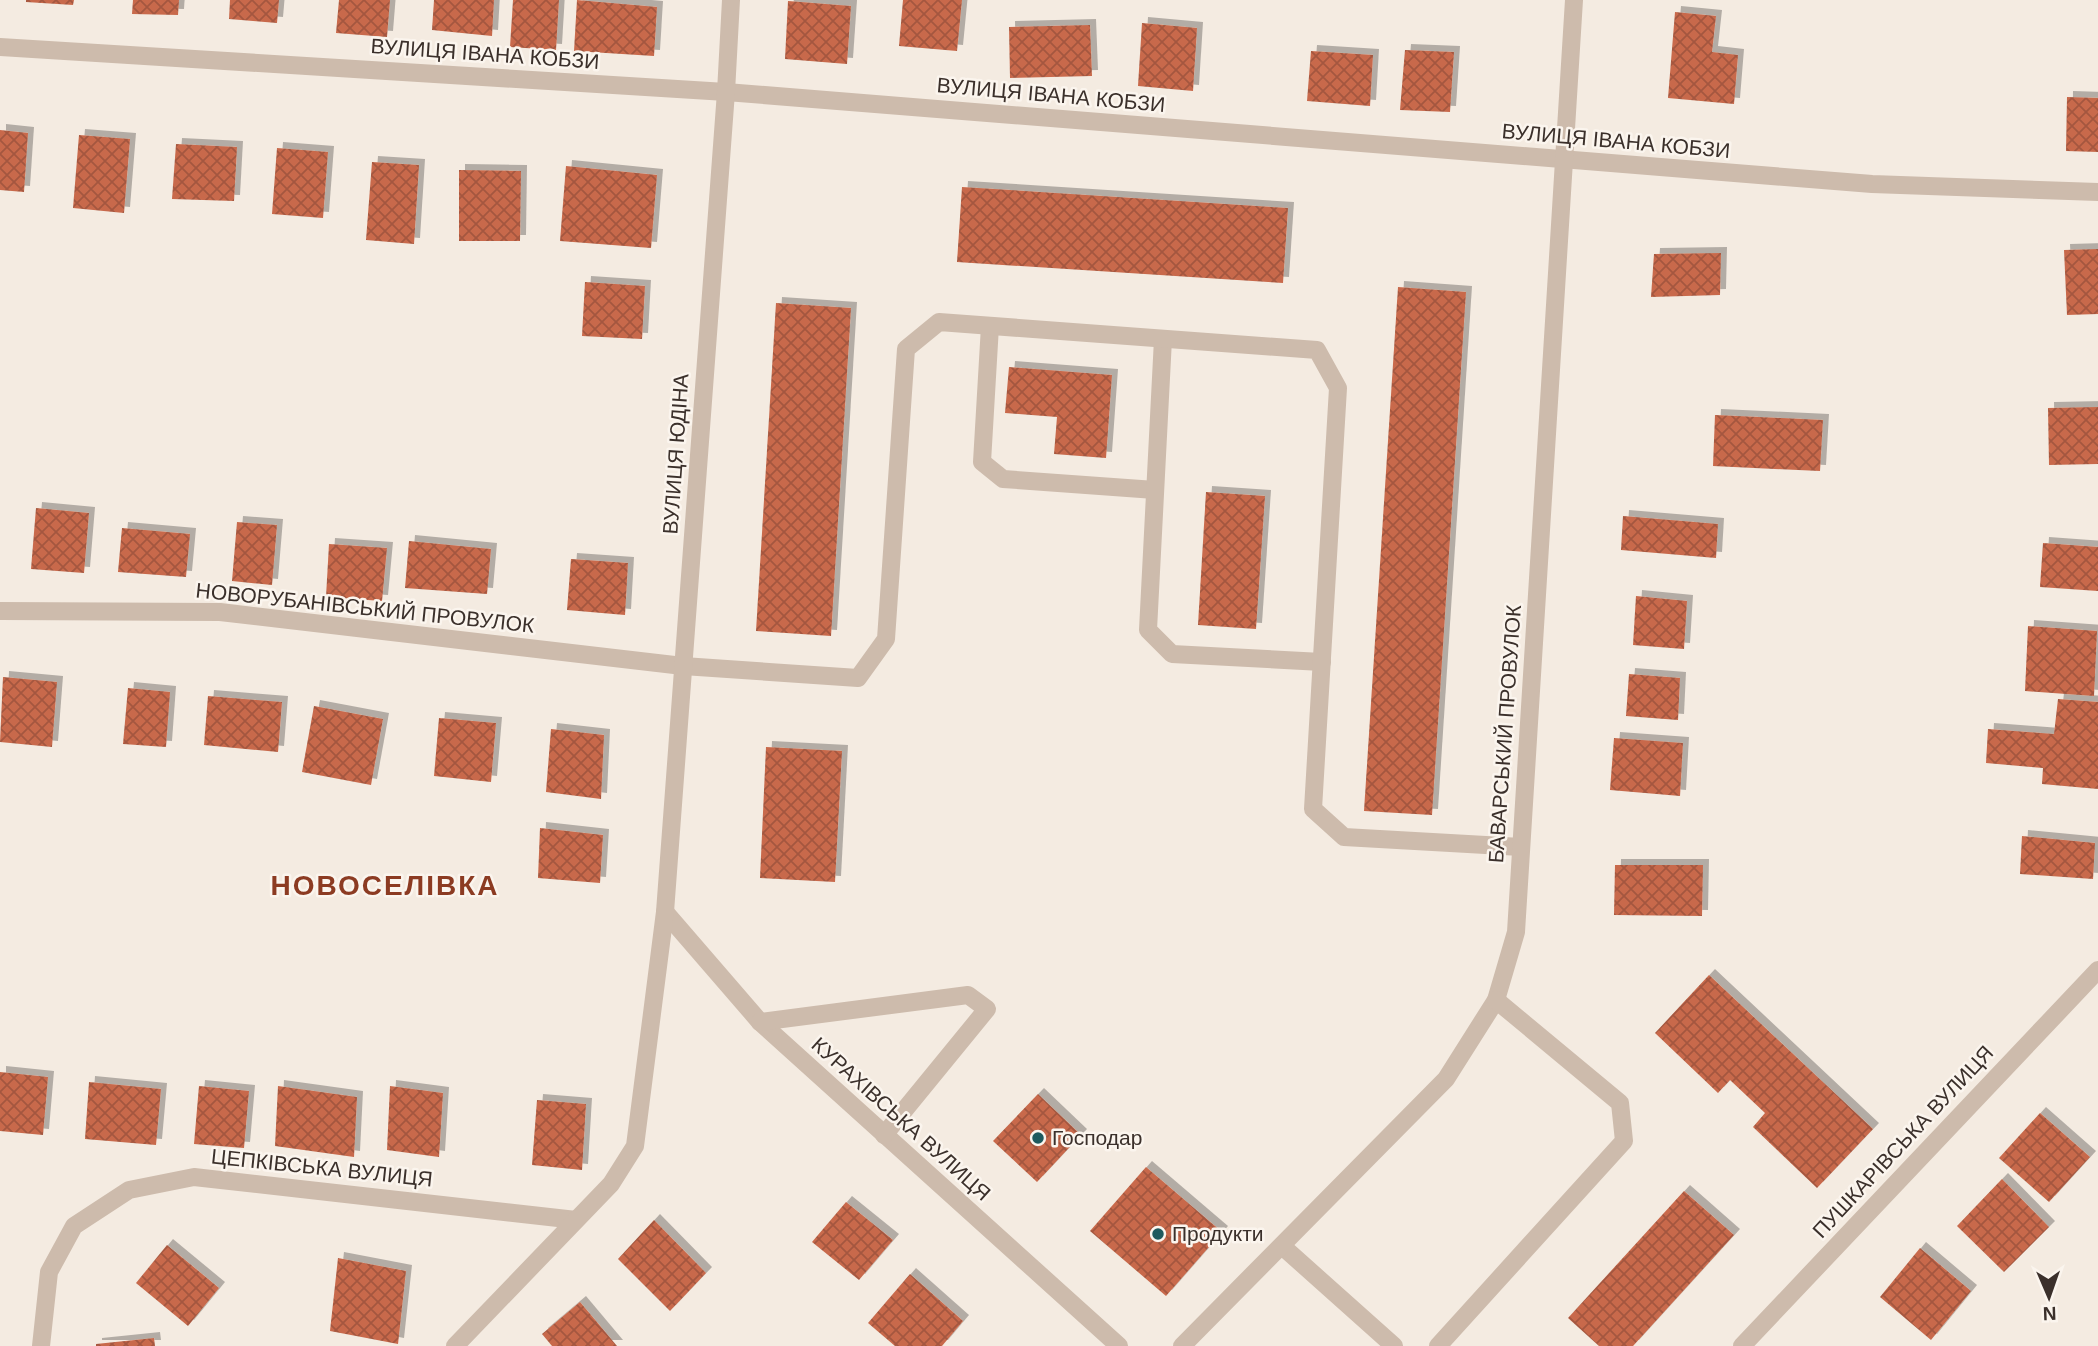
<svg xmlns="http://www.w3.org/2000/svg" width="2098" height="1346" viewBox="0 0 2098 1346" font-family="Arial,sans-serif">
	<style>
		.building { fill: url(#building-cross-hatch); filter: url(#shadow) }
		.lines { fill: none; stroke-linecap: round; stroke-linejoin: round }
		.minor { stroke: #cdbbac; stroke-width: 18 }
		.poi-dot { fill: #1f5a5e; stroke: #fbf5ee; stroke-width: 2.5 }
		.labels { text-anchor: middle; stroke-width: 5; stroke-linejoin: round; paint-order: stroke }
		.street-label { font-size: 21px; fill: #3b302b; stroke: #fbf5ee }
		.poi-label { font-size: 21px; fill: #3b302b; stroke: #fbf5ee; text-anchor: start }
		.district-label { font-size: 28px; font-weight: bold; letter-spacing: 2px; fill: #8c3b22; stroke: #fbf5ee }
	</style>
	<defs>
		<pattern id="building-cross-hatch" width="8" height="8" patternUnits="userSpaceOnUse" patternTransform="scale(1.75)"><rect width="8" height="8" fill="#c8694b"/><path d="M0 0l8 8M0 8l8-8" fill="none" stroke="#a4573f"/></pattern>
		<filter id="shadow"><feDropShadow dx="6" dy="-6" stdDeviation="0" flood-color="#0004"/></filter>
	</defs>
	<rect width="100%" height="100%" fill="#f4ebe1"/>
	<!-- building -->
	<g class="building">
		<polygon points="26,0 74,0 73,5 26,2"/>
		<polygon points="133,0 179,0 178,15 132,14"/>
		<polygon points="230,0 279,0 277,23 229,19"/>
		<polygon points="339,0 390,0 387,37 336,33"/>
		<polygon points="434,0 494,0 492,36 432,30"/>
		<polygon points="513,0 559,0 556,50 510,47"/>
		<polygon points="577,0 657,7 654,56 574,51"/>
		<polygon points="903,0 962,0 957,51 899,46"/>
		<polygon points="788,1 851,6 847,64 785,59"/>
		<polygon points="1675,12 1716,16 1712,52 1738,55 1734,104 1668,98"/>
		<polygon points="1142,23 1197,28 1193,91 1138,86"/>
		<polygon points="1090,25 1092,76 1010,78 1009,27"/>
		<polygon points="1405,50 1454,52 1450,112 1400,110"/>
		<polygon points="1311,51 1373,55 1370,106 1307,101"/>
		<polygon points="2067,97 2098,98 2098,152 2066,151"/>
		<polygon points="0,130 28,133 24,192 0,190"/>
		<polygon points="79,135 130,139 124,213 73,208"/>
		<polygon points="176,144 237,147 234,201 172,199"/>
		<polygon points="277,148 328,152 323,218 272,214"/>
		<polygon points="372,162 419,165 414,244 366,240"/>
		<polygon points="566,166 657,175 651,248 560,241"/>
		<polygon points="459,170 521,171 520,241 459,241"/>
		<polygon points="962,187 1288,208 1283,283 957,262"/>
		<polygon points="2098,249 2098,314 2067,315 2064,250"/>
		<polygon points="1721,253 1720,295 1651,297 1654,254"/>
		<polygon points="585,282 645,286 642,339 582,336"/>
		<polygon points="1398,287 1466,292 1432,815 1364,811"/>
		<polygon points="776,303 851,308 831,636 756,631"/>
		<polygon points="1009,367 1112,375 1106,458 1054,454 1057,417 1005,413"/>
		<polygon points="2098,407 2098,464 2049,465 2048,408"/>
		<polygon points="1715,415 1823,420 1820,471 1713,466"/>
		<polygon points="1206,492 1265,496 1256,629 1198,625"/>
		<polygon points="36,508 89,513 84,573 31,569"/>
		<polygon points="1623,516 1718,524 1716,558 1621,550"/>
		<polygon points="237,522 277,525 272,585 232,581"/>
		<polygon points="122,528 190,534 186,577 118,572"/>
		<polygon points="409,541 491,549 487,594 405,588"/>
		<polygon points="2043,543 2098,547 2098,591 2040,587"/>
		<polygon points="329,544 387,548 382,601 326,597"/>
		<polygon points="571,559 628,563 625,615 567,610"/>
		<polygon points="1636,596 1687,601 1684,649 1633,645"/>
		<polygon points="2028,626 2097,631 2094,696 2025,691"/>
		<polygon points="1629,674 1680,678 1678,720 1626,716"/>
		<polygon points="3,677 57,682 52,747 0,742"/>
		<polygon points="128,688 170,692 166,747 123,744"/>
		<polygon points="208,696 282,702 278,752 204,745"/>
		<polygon points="2058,699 2098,702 2098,789 2042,784 2043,768 1986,763 1988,729 2054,734"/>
		<polygon points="314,706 383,719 371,785 302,772"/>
		<polygon points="439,718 496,723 491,782 434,776"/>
		<polygon points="551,729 604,735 601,799 546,792"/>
		<polygon points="1614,738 1683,743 1680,796 1610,790"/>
		<polygon points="766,747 842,751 835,882 760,878"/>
		<polygon points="540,828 603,835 600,883 538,878"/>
		<polygon points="2022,836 2095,843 2093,879 2020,874"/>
		<polygon points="1615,865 1703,865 1702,916 1614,915"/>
		<polygon points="1709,975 1873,1129 1817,1188 1753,1127 1765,1113 1730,1080 1718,1093 1655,1033"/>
		<polygon points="0,1072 48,1077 43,1135 0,1131"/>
		<polygon points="89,1082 161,1089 156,1145 85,1139"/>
		<polygon points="199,1086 249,1091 244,1148 194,1144"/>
		<polygon points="278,1086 357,1097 354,1157 275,1146"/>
		<polygon points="390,1086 443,1093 439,1157 387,1150"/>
		<polygon points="1038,1094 1081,1135 1037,1182 993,1141"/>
		<polygon points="537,1100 586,1104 582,1170 532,1165"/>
		<polygon points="2040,1113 2090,1157 2049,1202 1999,1158"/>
		<polygon points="1146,1167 1222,1232 1166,1296 1090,1231"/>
		<polygon points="2002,1179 2049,1227 2004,1272 1957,1226"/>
		<polygon points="1684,1191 1734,1235 1633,1346 1599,1346 1568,1318"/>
		<polygon points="846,1202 893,1240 859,1280 812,1242"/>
		<polygon points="654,1220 706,1273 670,1311 618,1259"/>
		<polygon points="167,1245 219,1288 188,1326 136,1283"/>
		<polygon points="1920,1248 1971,1291 1931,1340 1880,1297"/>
		<polygon points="338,1258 406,1271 398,1344 330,1331"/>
		<polygon points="910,1274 963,1321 942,1346 895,1346 868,1323"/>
		<polygon points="580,1302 617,1346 552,1346 542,1334"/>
		<polygon points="154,1338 155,1346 96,1346 96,1344"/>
	</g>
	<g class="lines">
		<!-- minor -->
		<g class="minor">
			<polyline points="0,47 726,92 1872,184 2098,192"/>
			<polyline points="990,326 982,462 1003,479 1155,490"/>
			<polyline points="1163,339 1148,630 1172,654 1322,662"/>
			<polyline points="0,611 220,612 683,666 858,678 886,639 906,349 939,322 1317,350 1338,388 1313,809 1344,837 1521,847"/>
			<polyline points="665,912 760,1022 1119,1346"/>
			<polyline points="760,1022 968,995 987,1009 884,1135"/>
			<polyline points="1282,1246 1394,1346"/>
			<polyline points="41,1346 49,1272 74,1226 129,1190 194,1177 576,1220"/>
			<polyline points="455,1346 611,1184 635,1146 665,912 726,92 731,0"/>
			<polyline points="1182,1346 1446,1079 1496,1000 1516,932 1574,0"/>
			<polyline points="1438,1346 1624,1141 1620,1103 1496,1000"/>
			<polyline points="1742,1346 2098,970"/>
		</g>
	</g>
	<!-- markers -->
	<g class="poi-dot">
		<circle cx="1038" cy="1138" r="7"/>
		<circle cx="1158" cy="1234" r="7"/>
	</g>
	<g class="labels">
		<!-- street labels -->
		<g class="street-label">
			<text transform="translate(485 54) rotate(4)" y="7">ВУЛИЦЯ ІВАНА КОБЗИ</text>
			<text transform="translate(1051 95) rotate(5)" y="7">ВУЛИЦЯ ІВАНА КОБЗИ</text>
			<text transform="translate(1616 141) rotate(5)" y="7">ВУЛИЦЯ ІВАНА КОБЗИ</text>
			<text transform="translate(676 454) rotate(-86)" y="7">ВУЛИЦЯ ЮДІНА</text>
			<text transform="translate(365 608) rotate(6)" y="7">НОВОРУБАНІВСЬКИЙ ПРОВУЛОК</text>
			<text transform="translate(1505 734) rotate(-86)" y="7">БАВАРСЬКИЙ ПРОВУЛОК</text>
			<text transform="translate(901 1119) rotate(42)" y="7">КУРАХІВСЬКА ВУЛИЦЯ</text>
			<text transform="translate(1903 1142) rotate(-47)" y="7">ПУШКАРІВСЬКА ВУЛИЦЯ</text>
			<text transform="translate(322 1168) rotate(6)" y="7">ЦЕПКІВСЬКА ВУЛИЦЯ</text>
		</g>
		<!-- poi labels -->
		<g class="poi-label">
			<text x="1052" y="1145">Господар</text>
			<text x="1172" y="1241">Продукти</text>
		</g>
		<!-- district labels -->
		<g class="district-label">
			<text x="385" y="895">НОВОСЕЛІВКА</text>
		</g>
	</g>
	<!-- north arrow -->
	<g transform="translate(2049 1297) rotate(178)" stroke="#fbf5ee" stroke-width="5" paint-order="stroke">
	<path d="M0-5L12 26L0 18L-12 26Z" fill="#3b302b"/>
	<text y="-10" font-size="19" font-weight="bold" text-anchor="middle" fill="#3b302b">N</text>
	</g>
</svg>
